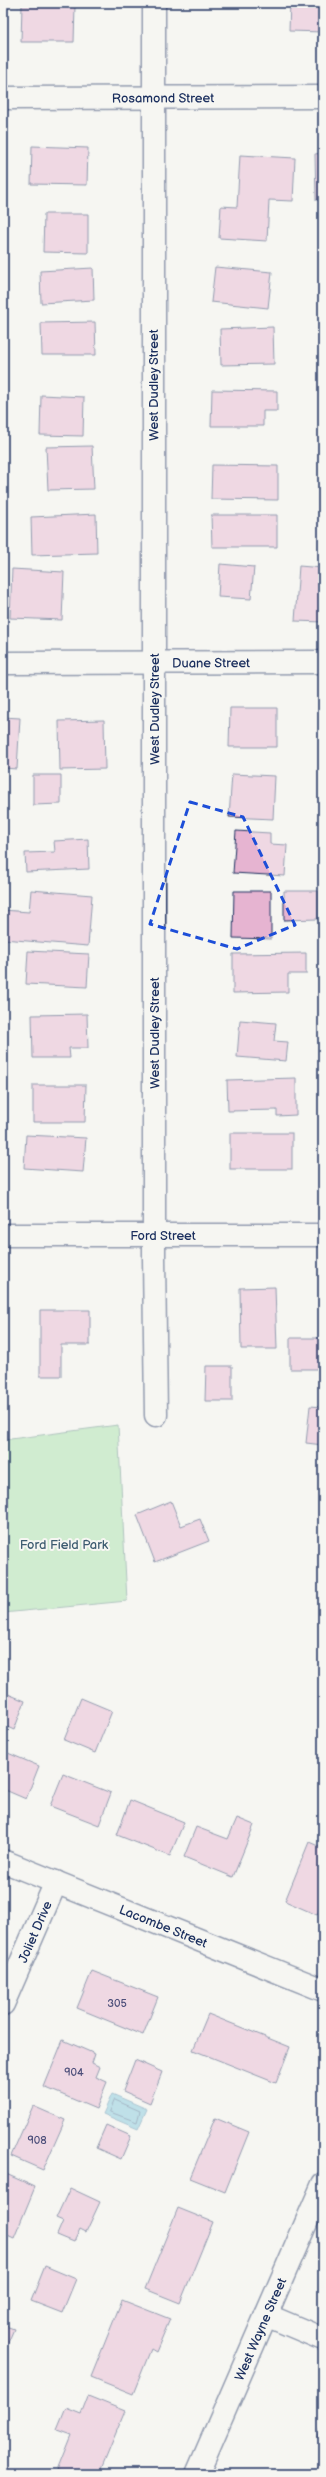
<svg xmlns="http://www.w3.org/2000/svg" width="326" height="2477" viewBox="0 0 326 2477" font-family="'Balsamiq Sans',sans-serif">
	<style>
		.green { fill: #a2e0a7; stroke: #5e8882 }
		.water { fill: #7cc6dc; stroke: #558aaa }
		.lines { fill: none; stroke-linecap: round; stroke-linejoin: round }
		.shore { stroke: #426b90; stroke-width: 1 }
		.building { fill: #e6b4d1; stroke: #1b2f5e }
		.minor-casing { stroke: #1b2f5e; stroke-width: 25 }
		.minor { stroke: #f6f6f2; stroke-width: 22 }
		.marked { fill: none; stroke: #1d4ed8; stroke-width: 3; stroke-dasharray: 8 5; stroke-linejoin: round }
		.labels { text-anchor: middle; stroke-width: 4; stroke-linejoin: round; paint-order: stroke }
		.number-label { font-size: 11px; fill: #4e507b }
		.street-label { font-size: 13px; fill: #1b2f5e; stroke: #f6f6f2 }
		.park-label { font-size: 13px; fill: #3d5b70; stroke: #f6f6f2 }
	</style>
	<rect width="100%" height="100%" fill="#f6f6f2"/>
	<filter id="ink" filterUnits="userSpaceOnUse"><feTurbulence type="fractalNoise" baseFrequency=".025" numOctaves="2"/><feDisplacementMap in="SourceGraphic" scale="8" xChannelSelector="R" yChannelSelector="G"/><feConvolveMatrix kernelMatrix="1 2 1 2 8 2 1 2 1" color-interpolation-filters="sRGB"/></filter>
	<g filter="url(#ink)">
		<!-- green -->
		<polygon class="green" points="118,1425 127,1601 3,1613 3,1440"/>
		<!-- water -->
		<polygon class="water" points="112,2094 147,2109 138,2129 103,2114"/>
		<g class="lines">
			<!-- shore -->
			<polygon class="shore" points="115,2100 140,2111 137,2122 110,2112"/>
		</g>
		<!-- building -->
		<g class="building">
			<polygon points="290,3 323,3 323,32 289,31"/>
			<polygon points="22,5 75,6 74,42 21,42"/>
			<polygon points="32,146 88,148 87,185 31,184"/>
			<polygon points="323,153 323,200 316,200 315,154"/>
			<polygon points="240,155 295,158 293,201 269,200 267,241 219,238 221,206 237,207"/>
			<polygon points="44,214 88,214 88,253 43,252"/>
			<rect x="322" y="230" width="1" height="24"/>
			<polygon points="215,267 272,272 268,308 211,302"/>
			<polygon points="93,268 94,300 41,303 40,271"/>
			<polygon points="323,285 323,316 320,316"/>
			<polygon points="95,322 96,355 42,355 41,323"/>
			<polygon points="273,327 274,364 221,365 220,329"/>
			<polygon points="212,390 277,391 277,411 263,411 263,426 211,426"/>
			<polygon points="41,395 84,397 83,436 40,435"/>
			<polygon points="92,446 94,489 48,490 46,447"/>
			<polygon points="212,465 278,466 278,500 211,499"/>
			<polygon points="96,514 97,553 32,555 31,517"/>
			<polygon points="211,515 277,515 277,547 212,547"/>
			<polygon points="220,564 254,567 251,599 218,597"/>
			<polygon points="299,566 323,568 323,622 295,621"/>
			<polygon points="12,569 64,572 62,620 10,618"/>
			<polygon points="230,708 277,708 277,747 229,747"/>
			<polygon points="3,717 20,718 17,769 3,768"/>
			<polygon points="104,720 105,769 60,770 59,721"/>
			<polygon points="232,774 275,776 273,819 229,817"/>
			<polygon points="33,775 61,775 61,804 33,805"/>
			<polygon points="236,831 270,833 270,844 287,845 285,876 233,873"/>
			<polygon points="88,839 89,869 26,872 25,853 55,852 54,841"/>
			<polygon points="31,890 92,895 88,946 3,939 3,910 29,912"/>
			<polygon points="234,891 271,891 271,939 233,938"/>
			<polygon points="284,891 318,891 318,919 284,920"/>
			<polygon points="28,951 89,954 87,987 26,984"/>
			<polygon points="306,953 306,974 288,974 288,992 233,993 233,954"/>
			<polygon points="322,972 323,972 323,1048 321,1048"/>
			<polygon points="87,1014 88,1048 69,1048 70,1058 33,1058 32,1015"/>
			<polygon points="240,1020 276,1023 274,1041 288,1042 286,1061 237,1057"/>
			<polygon points="296,1078 296,1115 277,1116 277,1110 228,1111 227,1080"/>
			<polygon points="33,1085 86,1085 85,1122 33,1122"/>
			<rect x="230" y="1133" width="62" height="36"/>
			<polygon points="26,1135 86,1138 83,1172 24,1168"/>
			<polygon points="275,1287 277,1349 241,1349 240,1288"/>
			<polygon points="40,1310 90,1310 90,1345 61,1345 61,1376 40,1376"/>
			<polygon points="290,1338 321,1338 320,1369 290,1369"/>
			<polygon points="206,1366 232,1366 232,1401 205,1401"/>
			<polygon points="310,1406 323,1407 323,1445 306,1443"/>
			<polygon points="171,1501 181,1526 200,1519 209,1541 155,1562 137,1515"/>
			<polygon points="3,1692 25,1701 14,1730 3,1725"/>
			<polygon points="81,1698 112,1711 95,1753 64,1740"/>
			<polygon points="3,1751 39,1766 26,1799 3,1789"/>
			<polygon points="63,1774 111,1793 99,1825 50,1806"/>
			<polygon points="130,1800 184,1822 170,1856 117,1835"/>
			<polygon points="237,1818 254,1825 233,1877 184,1857 196,1827 228,1839"/>
			<polygon points="309,1842 323,1848 323,1900 317,1915 285,1901"/>
			<polygon points="92,1971 158,1997 143,2035 77,2008"/>
			<polygon points="208,2014 290,2047 276,2083 193,2050"/>
			<polygon points="63,2040 95,2054 92,2063 100,2067 96,2077 107,2082 96,2109 44,2087"/>
			<polygon points="135,2060 162,2072 150,2103 123,2091"/>
			<polygon points="33,2106 65,2120 43,2170 11,2156"/>
			<polygon points="215,2118 249,2132 225,2192 190,2178"/>
			<polygon points="106,2125 131,2136 121,2159 96,2148"/>
			<polygon points="4,2173 35,2187 14,2238 3,2233"/>
			<polygon points="70,2188 100,2202 86,2232 80,2229 74,2242 57,2235 63,2221 56,2218"/>
			<polygon points="178,2208 213,2222 180,2303 145,2289"/>
			<polygon points="45,2266 76,2279 62,2313 31,2301"/>
			<polygon points="122,2300 170,2319 156,2352 151,2349 133,2394 91,2377"/>
			<polygon points="3,2325 14,2329 3,2354"/>
			<polygon points="88,2396 125,2411 99,2474 68,2474 57,2470 71,2435 57,2430 66,2408 81,2414"/>
			<polygon points="323,2424 323,2439 318,2437"/>
		</g>
		<g class="lines">
			<defs>
				<g id="minor">
					<polyline points="154,3 154,1257 156,1415"/>
					<path id="s1" d="M3,98L323,97"/>
					<path id="s2" d="M3,663L323,662"/>
					<path id="s3" d="M3,1235H323"/>
					<path id="s4" d="M3,1861L323,1990"/>
					<path id="s5" d="M3,2004L56,1882"/>
					<polyline points="266,2315 323,2339"/>
					<path id="s6" d="M197,2474L323,2184"/>
				</g>
			</defs>
			<!-- minor casing -->
			<use href="#minor" class="minor-casing"/>
			<!-- minor -->
			<use href="#minor" class="minor"/>
		</g>
	</g>
	<!-- marked area -->
	<path d="M0 0H326V2477H0ZM190,802L243,817L295,925L237,949L150,924Z" fill="#f6f6f2" fill-opacity=".55" fill-rule="evenodd"/>
	<path class="marked" d="M190,802L243,817L295,925L237,949L150,924Z"/>
	<g class="labels">
		<!-- number labels -->
		<g class="number-label">
			<text x="117" y="2007">305</text>
			<text x="74" y="2076">904</text>
			<text x="37" y="2144">908</text>
		</g>
		<!-- street labels -->
		<g class="street-label">
			<text dy="5" stroke="none"><textPath href="#s1" startOffset="160">Rosamond Street</textPath></text>
			<text transform="translate(153 385) rotate(-90)" y="5">West Dudley Street</text>
			<text dy="5" stroke="none"><textPath href="#s2" startOffset="208">Duane Street</textPath></text>
			<text transform="translate(154 709) rotate(-90)" y="5">West Dudley Street</text>
			<text transform="translate(154 1033) rotate(-90)" y="5">West Dudley Street</text>
			<text dy="5" stroke="none"><textPath href="#s3" startOffset="160">Ford Street</textPath></text>
			<text dy="5" stroke="none"><textPath href="#s4" startOffset="173">Lacombe Street</textPath></text>
			<text dy="5" stroke="none"><textPath href="#s5" startOffset="79">Joliet Drive</textPath></text>
			<text dy="5" stroke="none"><textPath href="#s6" startOffset="158">West Wayne Street</textPath></text>
		</g>
		<!-- park labels -->
		<g class="park-label">
			<text x="64" y="1549">Ford Field Park</text>
		</g>
	</g>
	<!-- margin -->
	<rect width="326" height="2477" fill="none" stroke="#f6f6f2" stroke-width="16"/>
	<rect x="8" y="8" width="310" height="2461" fill="none" stroke="#1b2f5e" stroke-width="1.5" filter="url(#ink)"/>
</svg>
